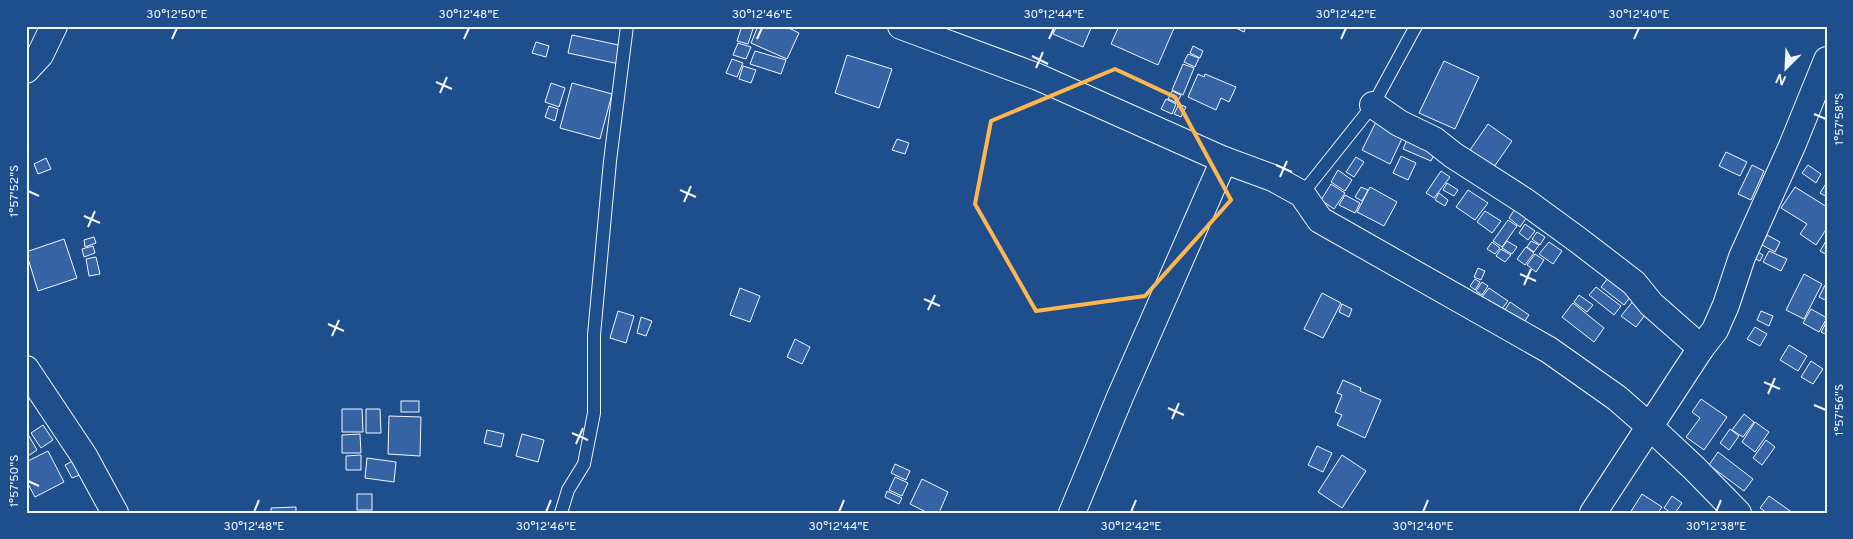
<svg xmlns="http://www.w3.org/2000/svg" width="1853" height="539" viewBox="0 0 1853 539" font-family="Overpass,sans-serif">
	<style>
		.building { fill: #3563a3; stroke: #f2f6ff }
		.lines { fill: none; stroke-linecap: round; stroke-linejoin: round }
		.service-casing { stroke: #f2f6ff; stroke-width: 14 }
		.minor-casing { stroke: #f2f6ff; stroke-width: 28 }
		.service { stroke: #1f4e8c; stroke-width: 12 }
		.minor { stroke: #1f4e8c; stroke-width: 26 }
		.marked { fill: none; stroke: #ffb74d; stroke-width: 4; stroke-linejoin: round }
		.ticks { fill: none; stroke: #f2f6ff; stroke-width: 2 }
		.neatline { fill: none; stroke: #f2f6ff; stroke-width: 2 }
		.ticks-label { font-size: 12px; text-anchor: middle; fill: #f2f6ff }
	</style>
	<rect width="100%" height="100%" fill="#1f4e8c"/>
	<!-- building -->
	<g class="building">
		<polygon points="742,26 754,26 748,44 737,41"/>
		<polygon points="758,26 785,26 799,33 787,59 751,43"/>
		<polygon points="1057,26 1092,26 1083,47 1053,34"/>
		<polygon points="1119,26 1175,26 1158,65 1111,44"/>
		<polygon points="1237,26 1246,26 1244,32 1236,28"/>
		<polygon points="572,35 623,46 619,64 568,53"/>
		<polygon points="536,42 549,46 546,57 532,53"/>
		<polygon points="738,43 751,47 746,59 733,55"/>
		<polygon points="1193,46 1203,51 1200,58 1190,53"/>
		<polygon points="755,51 786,60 781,74 750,64"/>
		<polygon points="1188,54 1199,58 1195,67 1184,62"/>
		<polygon points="847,55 892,69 879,108 835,93"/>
		<polygon points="732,59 743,63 737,77 726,73"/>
		<polygon points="1444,61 1479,77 1455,129 1419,113"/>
		<polygon points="1183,64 1194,68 1183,95 1172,90"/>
		<polygon points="743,66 756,70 751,83 739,79"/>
		<polygon points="1198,74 1204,77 1205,74 1236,87 1229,102 1221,98 1216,110 1188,97"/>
		<polygon points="551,83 565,88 559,107 545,102"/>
		<polygon points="572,83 612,94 600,139 560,128"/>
		<polygon points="1172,91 1181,95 1177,103 1168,99"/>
		<polygon points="1166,99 1176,104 1172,114 1161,109"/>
		<polygon points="1179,104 1186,107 1181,117 1174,114"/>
		<polygon points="549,106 558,109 555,121 545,117"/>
		<polygon points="1378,118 1405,132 1390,164 1362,150"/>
		<polygon points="1488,124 1512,141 1494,167 1470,150"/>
		<polygon points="1410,133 1438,146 1431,161 1403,149"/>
		<polygon points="897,139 909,143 905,154 892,150"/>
		<polygon points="1726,152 1747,162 1740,176 1719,166"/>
		<polygon points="1401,156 1416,163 1408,180 1393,173"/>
		<polygon points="1356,157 1364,162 1354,177 1346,172"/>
		<polygon points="46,158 51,169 38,174 34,164"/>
		<polygon points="1752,165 1764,171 1751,200 1738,194"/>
		<polygon points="1808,165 1821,174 1816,183 1802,173"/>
		<polygon points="1338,170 1352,180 1345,191 1331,182"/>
		<polygon points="1441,171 1450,177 1434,198 1426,193"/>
		<polygon points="1827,182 1827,197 1820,193"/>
		<polygon points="1447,183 1458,190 1454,196 1443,190"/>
		<polygon points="1331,184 1345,193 1334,209 1321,200"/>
		<polygon points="1361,187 1368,190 1362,201 1355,197"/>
		<polygon points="1370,187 1397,202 1384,226 1357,212"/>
		<polygon points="1795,187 1827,207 1827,228 1816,245 1800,234 1807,224 1781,208"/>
		<polygon points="1468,190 1488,203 1475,220 1456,207"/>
		<polygon points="1439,193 1448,200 1445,206 1435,200"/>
		<polygon points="1345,195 1360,203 1355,213 1339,205"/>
		<polygon points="1517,206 1529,214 1520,227 1509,218"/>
		<polygon points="1485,211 1501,221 1492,233 1477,222"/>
		<polygon points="1508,220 1517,226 1502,247 1493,241"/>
		<polygon points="1525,224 1535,231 1528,240 1519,233"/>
		<polygon points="1537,232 1545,237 1540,245 1532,239"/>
		<polygon points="1767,235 1780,242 1775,252 1762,245"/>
		<polygon points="94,237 96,243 85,247 84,240"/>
		<polygon points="64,239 77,278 38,291 26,252"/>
		<polygon points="1507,241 1517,247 1512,254 1502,248"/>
		<polygon points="1531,241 1539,245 1534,252 1527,247"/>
		<polygon points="1826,241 1827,241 1827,255 1820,251"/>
		<polygon points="1492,242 1500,248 1495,254 1487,249"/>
		<polygon points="1549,242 1562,251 1553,264 1539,254"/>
		<polygon points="93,246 95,253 84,257 82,249"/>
		<polygon points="1526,247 1534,253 1525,265 1517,259"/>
		<polygon points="1501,249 1511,255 1505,262 1496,256"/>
		<polygon points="1754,250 1763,255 1760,261 1751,257"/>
		<polygon points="1769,251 1787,259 1781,271 1763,262"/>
		<polygon points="1535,254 1544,260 1536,272 1527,265"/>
		<polygon points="96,257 100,274 89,276 86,259"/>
		<polygon points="1478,268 1485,271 1481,280 1474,277"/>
		<polygon points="1612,273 1635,291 1624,305 1601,287"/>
		<polygon points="1804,274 1822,284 1804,319 1786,310"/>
		<polygon points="1475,279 1480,282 1475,290 1470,286"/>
		<polygon points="1482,282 1488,286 1482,295 1476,291"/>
		<polygon points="1825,285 1827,286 1827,301 1819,297"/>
		<polygon points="1596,287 1621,306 1614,315 1589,295"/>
		<polygon points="740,288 760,296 750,322 730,315"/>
		<polygon points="1489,288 1508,301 1501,310 1482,297"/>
		<polygon points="1322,293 1341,303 1323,338 1304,329"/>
		<polygon points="1579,295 1593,305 1587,312 1574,302"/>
		<polygon points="1634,300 1648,311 1636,327 1621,316"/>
		<polygon points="1510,302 1529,315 1522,325 1504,311"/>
		<polygon points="1573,303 1604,328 1594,342 1562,317"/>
		<polygon points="1342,304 1352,309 1349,317 1339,312"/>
		<polygon points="1811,309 1827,318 1819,332 1803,323"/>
		<polygon points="618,311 634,316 626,343 610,338"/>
		<polygon points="1761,311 1773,316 1769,326 1757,320"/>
		<polygon points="641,317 652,321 646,336 637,333"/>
		<polygon points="1827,321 1827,335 1821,332"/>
		<polygon points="1755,327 1767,334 1760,346 1747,339"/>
		<polygon points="795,339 810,347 802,364 787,357"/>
		<polygon points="1789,345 1807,356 1798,371 1780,360"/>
		<polygon points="1811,361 1823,369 1813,384 1801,377"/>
		<polygon points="1343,380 1361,388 1360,391 1381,400 1365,438 1337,425 1342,415 1335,412 1342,395 1337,393"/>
		<polygon points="1701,399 1727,417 1704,450 1686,437 1700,418 1692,412"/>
		<rect x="401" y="401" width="18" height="11"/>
		<polygon points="342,409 362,409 363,432 342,432"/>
		<polygon points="366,409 380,409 381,433 366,433"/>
		<polygon points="1744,414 1754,422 1743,437 1732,430"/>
		<polygon points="389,416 421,417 420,456 388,454"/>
		<polygon points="1755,422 1769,432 1755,452 1742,442"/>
		<polygon points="43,425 53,440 41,448 31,433"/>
		<polygon points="1730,429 1739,436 1729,450 1720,443"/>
		<polygon points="487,430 504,434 501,447 484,443"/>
		<polygon points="360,434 361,453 342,453 342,435"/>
		<polygon points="522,434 544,440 538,462 516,456"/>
		<polygon points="29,436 37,450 28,456 26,437"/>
		<polygon points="1766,440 1775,447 1762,465 1753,458"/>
		<polygon points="1317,446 1332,453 1323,472 1308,465"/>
		<polygon points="48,451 64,482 35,497 26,480 26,462"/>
		<polygon points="1718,452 1753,479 1744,491 1709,465"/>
		<polygon points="361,455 361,470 346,470 346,456"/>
		<polygon points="1342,455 1366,471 1342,508 1318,492"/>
		<polygon points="367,458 396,462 394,482 365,478"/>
		<polygon points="75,460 82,474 72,478 65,465"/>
		<polygon points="895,464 910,471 906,480 891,473"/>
		<polygon points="895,477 908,483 902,496 889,490"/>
		<polygon points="922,479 948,492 939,513 928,513 910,504"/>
		<polygon points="887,491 902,498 899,504 885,497"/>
		<rect x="357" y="494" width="15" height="16"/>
		<polygon points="1642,494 1662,507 1658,513 1630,513"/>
		<polygon points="1672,496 1682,503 1675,513 1671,513 1664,508"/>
		<polygon points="1769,496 1793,513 1767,513 1760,508"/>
		<polygon points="296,507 296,513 271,513 271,508"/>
	</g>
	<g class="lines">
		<defs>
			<g id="service">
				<polyline points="1302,194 1373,105 1416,26"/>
				<polyline points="561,513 568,490 584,464 594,413 594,335 610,161 627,26"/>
			</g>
			<g id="minor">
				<polyline points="901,26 1038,77 1224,160 1273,178 1302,194 1320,220 1549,350 1617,398 1649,426 1694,468 1738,513"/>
				<polyline points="26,70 40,55 54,26"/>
				<polyline points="1373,105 1399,123 1434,140 1453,155 1526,202 1578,240 1634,283 1651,304 1701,348"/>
				<polyline points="26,369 84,456 115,513"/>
				<polyline points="1072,513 1120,397 1224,160"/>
				<polyline points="1593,513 1701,348 1715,330 1726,305 1742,257 1792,146 1827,60"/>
			</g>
		</defs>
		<!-- service casing -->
		<use href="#service" class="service-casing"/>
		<!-- minor casing -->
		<use href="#minor" class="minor-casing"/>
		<!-- service -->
		<use href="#service" class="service"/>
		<!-- minor -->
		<use href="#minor" class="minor"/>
	</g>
	<!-- marked area -->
	<path class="marked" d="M1115,69L1175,97L1231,200L1145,296L1036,311L975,204L991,121Z"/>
	<!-- ticks -->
	<path class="ticks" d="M172,39L177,28M464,39L469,28M757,39L762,28M1049,39L1054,28M1341,39L1346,28M1634,39L1639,28M1032,56L1048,64M1036,68L1043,52M436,82L452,89M440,93L447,77M1814,114L1826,119M1276,165L1292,172M1280,177L1287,161M680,190L696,197M28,191L39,196M684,202L691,186M84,216L100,223M88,227L95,211M1520,274L1536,281M1524,285L1531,269M924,299L940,306M928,310L935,295M328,324L344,331M332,336L339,320M1764,382L1780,389M1768,394L1775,378M1814,405L1826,410M1168,408L1184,415M1172,419L1179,403M572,433L588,440M576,444L583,428M28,481L39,486M254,512L259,500M546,512L551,500M839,512L844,500M1131,512L1136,500M1423,512L1428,500M1716,512L1721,500"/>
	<!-- border -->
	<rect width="1853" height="539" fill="none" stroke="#1f4e8c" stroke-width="55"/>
	<!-- north arrow -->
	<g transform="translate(1786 68) rotate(204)" stroke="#1f4e8c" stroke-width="4" paint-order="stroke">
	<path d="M0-4L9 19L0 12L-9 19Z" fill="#f2f6ff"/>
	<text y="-8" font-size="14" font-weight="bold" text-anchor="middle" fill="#f2f6ff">N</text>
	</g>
	<rect x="28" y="28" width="1798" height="484" class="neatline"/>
	<g class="ticks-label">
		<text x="177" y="18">30°12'50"E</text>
		<text x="469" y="18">30°12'48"E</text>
		<text x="762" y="18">30°12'46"E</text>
		<text x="1054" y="18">30°12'44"E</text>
		<text x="1346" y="18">30°12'42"E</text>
		<text x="1639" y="18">30°12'40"E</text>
		<text transform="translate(1839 119) rotate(-90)" y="4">1°57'58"S</text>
		<text transform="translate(14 191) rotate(-90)" y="4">1°57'52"S</text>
		<text transform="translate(1839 410) rotate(-90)" y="4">1°57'56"S</text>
		<text transform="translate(14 481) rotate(-90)" y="4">1°57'50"S</text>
		<text x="254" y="530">30°12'48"E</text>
		<text x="546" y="530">30°12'46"E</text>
		<text x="839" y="530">30°12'44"E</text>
		<text x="1131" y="530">30°12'42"E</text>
		<text x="1423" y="530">30°12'40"E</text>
		<text x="1716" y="530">30°12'38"E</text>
	</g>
</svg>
